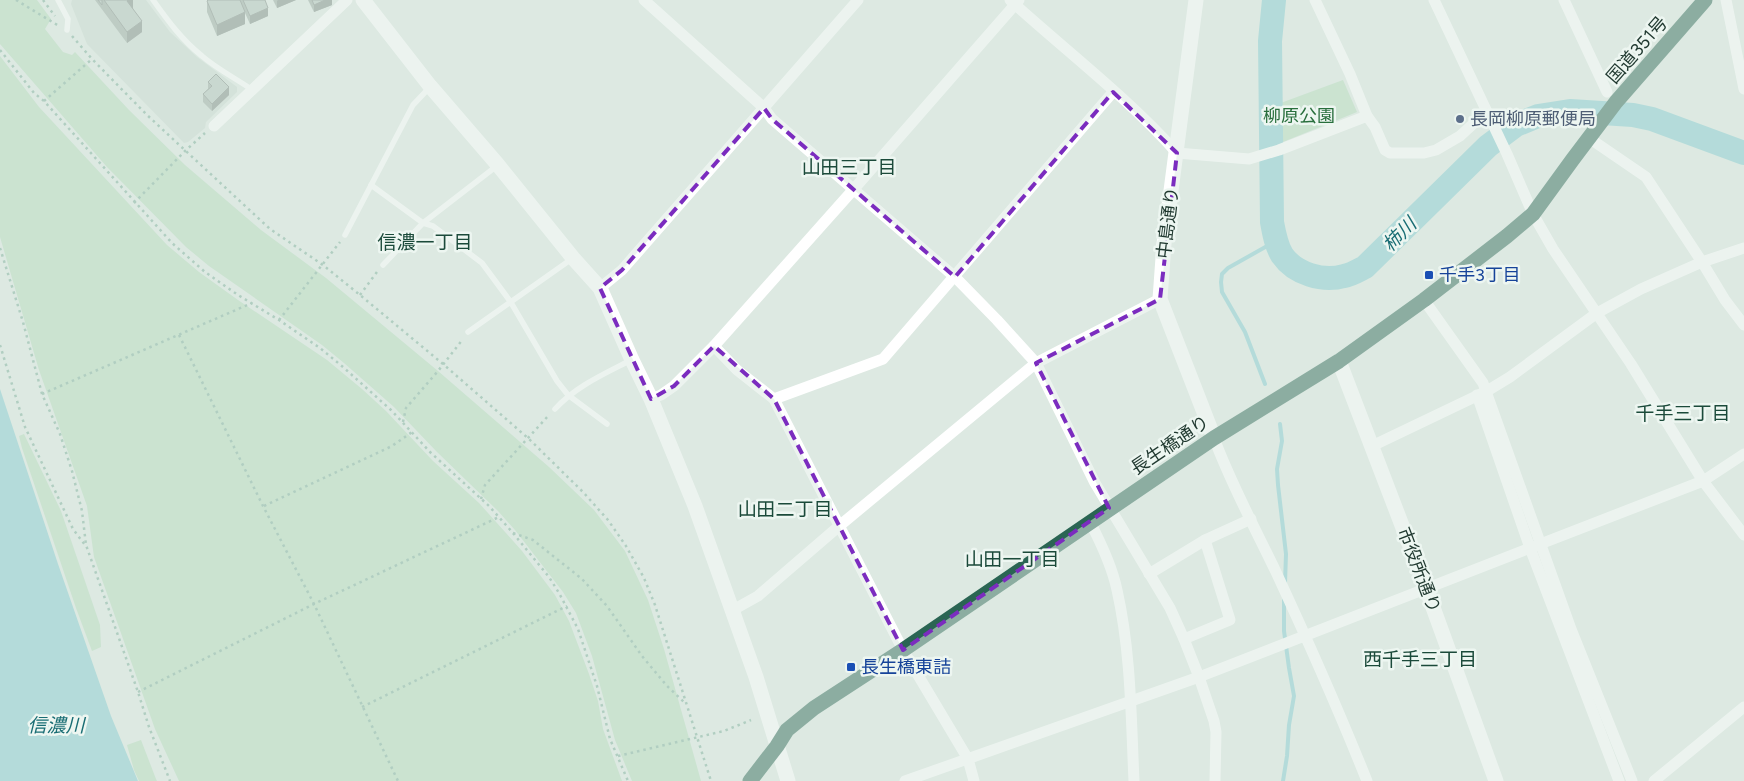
<svg xmlns="http://www.w3.org/2000/svg" width="1744" height="781" viewBox="0 0 1744 781" font-family="Figtree,'Noto Sans JP',sans-serif">
	<style>
		.built { fill: #cbd9d1 }
		.green { fill: #b5dbbb }
		.water { fill: #83cbd0 }
		.lines { fill: none; stroke-linecap: round; stroke-linejoin: round }
		.stream { stroke: #83cbd0; stroke-width: 4 }
		.river { stroke: #83cbd0; stroke-width: 24 }
		.path { stroke: #7cad9a; stroke-width: 2.5; stroke-dasharray: 2.5 4; stroke-linecap: butt }
		.lane { stroke: #fff; stroke-width: 5.5 }
		.street { stroke: #fff; stroke-width: 11 }
		.secondary { stroke: #fff; stroke-width: 15 }
		.highway { stroke: #2a6553; stroke-width: 15 }
		.wall { fill: #99a9a1 }
		.shaded-wall { fill: #7d8983 }
		.building { fill: #b2c4bb; stroke: #7d8983 }
		.marked { fill: none; stroke: #7b2cbf; stroke-width: 4; stroke-dasharray: 10 6; stroke-linejoin: round }
		.service-dot { fill: #5c6f8a; stroke: #edf6f1; stroke-width: 2 }
		.transit-dot { fill: #1a4fb4; stroke: #edf6f1; stroke-width: 2 }
		.labels { text-anchor: middle; stroke-width: 5; stroke-linejoin: round; paint-order: stroke }
		.street-label { font-size: 18px; fill: #1f382f; stroke: #edf6f1 }
		.park-label { font-size: 18px; fill: #296f3d; stroke: #edf6f1 }
		.service-label { font-size: 18px; fill: #4e5e75; stroke: #edf6f1; text-anchor: start }
		.transit-label { font-size: 18px; fill: #164399; stroke: #edf6f1; text-anchor: start }
		.neighbourhood-label { font-size: 19px; fill: #1b4a3a; stroke: #edf6f1 }
		.water-label { font-size: 19px; font-style: italic; fill: #196d74; stroke: #edf6f1 }
	</style>
	<rect width="100%" height="100%" fill="#dde9e2"/>
	<!-- built -->
	<polygon class="built" points="72,0 146,0 170,32 197,57 237,87 237,92 206,122 205,128 188,142 184,143 87,44 71,4"/>
	<!-- green -->
	<g class="green">
		<polygon points="0,0 37,0 51,19 45,29 63,52 72,55 75,52 129,110 185,165 261,230 326,278 438,371 549,467 594,510 625,551 648,600 664,649 701,781 632,781 615,740 592,656 576,613 563,592 515,530 498,511 437,452 394,407 344,363 322,345 209,266 186,247 107,167 0,44"/>
		<polygon points="0,56 39,107 167,245 199,272 238,300 327,360 362,389 386,411 433,461 479,503 522,551 555,595 569,621 589,674 598,701 603,729 622,781 179,781 155,729 94,557 87,506 39,370 0,237"/>
		<polygon points="1343,80 1357,112 1278,144 1278,104"/>
		<polygon points="24,434 61,511 100,625 101,647 92,651 76,608 22,448 19,436"/>
		<polygon points="141,740 156,779 157,781 139,781 134,770 127,745"/>
	</g>
	<!-- water -->
	<polygon class="water" points="0,389 58,564 111,716 138,781 0,781"/>
	<g class="lines">
		<!-- stream -->
		<g class="stream">
			<polyline points="1265,384 1245,332 1222,292 1221,282 1222,274 1228,268 1276,241"/>
			<polyline points="1280,424 1282,441 1277,469 1278,485 1286,554 1285,583"/>
			<polyline points="1283,781 1287,756 1289,725 1294,696 1289,668 1284,631 1284,600"/>
		</g>
		<!-- river -->
		<path class="river" d="M1274,0L1270,41L1272,222C1274,233 1276,245 1282,255C1295,274 1323,282 1344,276C1351,275 1359,270 1365,267L1488,146L1516,125L1538,116L1570,111L1633,115L1652,119L1744,153"/>
		<!-- path -->
		<g class="path">
			<polyline points="16,0 59,26"/>
			<polyline points="43,0 55,16"/>
			<polyline points="72,36 92,59 147,115 270,229 323,265 360,295 443,364 529,439 583,492 608,520 626,546 644,578 655,605 711,781"/>
			<polyline points="0,50 34,93 44,101 172,243 205,272 238,295 279,320 320,348 343,367 391,410 430,452 489,506 513,533 549,577 559,593 578,629 597,686 610,739 628,781"/>
			<polyline points="44,101 92,59"/>
			<polyline points="134,203 185,151 205,133"/>
			<polyline points="0,248 23,322 42,394 60,434 72,471 82,511 86,545 138,692 149,727 170,781"/>
			<polyline points="360,295 377,272"/>
			<polyline points="279,320 340,242"/>
			<polyline points="179,335 263,506 314,604 398,781"/>
			<polyline points="0,345 25,427 73,529 85,545"/>
			<polyline points="42,394 252,303"/>
			<polyline points="403,422 406,408 438,371 463,339"/>
			<polyline points="481,499 485,485 549,415"/>
			<polyline points="264,506 392,446 412,432"/>
			<polyline points="513,533 533,540 582,579 607,606 642,656 667,686 684,702"/>
			<polyline points="138,692 314,604 499,517"/>
			<polyline points="362,707 567,606"/>
			<polyline points="618,756 724,731 751,720"/>
		</g>
		<!-- lane -->
		<g class="lane">
			<polyline points="58,0 68,19 67,30"/>
			<path d="M153,0C168,21 182,40 202,56C217,69 235,78 251,89"/>
			<polyline points="371,185 423,223 433,226 482,263 510,301 557,381 568,395 607,424"/>
			<polyline points="345,235 413,105 430,87"/>
			<polyline points="383,265 423,223 498,165"/>
			<polyline points="468,332 573,258"/>
			<path d="M555,409C576,386 604,374 631,360"/>
		</g>
		<!-- street -->
		<g class="street">
			<polyline points="644,0 764,108 772,119 955,277 997,320 1036,363 1095,483 1170,608 1184,639 1199,677 1214,721 1216,732 1215,781"/>
			<path d="M1010,0C1065,50 1128,98 1177,153L1249,159L1279,150L1367,116"/>
			<polyline points="1315,0 1350,74 1367,116 1375,127 1385,150 1390,153 1424,153 1436,150 1460,136 1486,112"/>
			<polyline points="1434,0 1507,154 1533,214 1553,249 1631,364 1703,481 1744,535"/>
			<polyline points="1564,0 1607,92"/>
			<polyline points="1726,0 1744,89"/>
			<polyline points="214,126 347,0"/>
			<polyline points="1589,138 1646,177 1702,262 1725,300 1744,325"/>
			<polyline points="600,288 622,270 858,0"/>
			<polyline points="1424,300 1483,383 1571,629 1632,781"/>
			<polyline points="714,346 737,370 774,399 903,650 968,759 974,781"/>
			<polyline points="1477,395 1530,548 1619,781"/>
			<polyline points="651,399 661,395 674,386 714,346 853,190 1019,0"/>
			<polyline points="774,399 883,359 1113,92"/>
			<path d="M1214,438C1231,484 1255,528 1276,572C1308,641 1339,711 1367,781"/>
			<polyline points="1372,446 1487,391 1510,377 1597,313 1641,289 1702,262 1744,248"/>
			<path d="M1090,522C1101,543 1112,566 1117,590C1131,652 1131,717 1134,781"/>
			<polyline points="1149,574 1205,540 1251,519"/>
			<polyline points="733,610 758,596 838,527 1036,363 1160,299"/>
			<polyline points="1184,639 1230,620 1205,540"/>
			<polyline points="905,781 1199,677 1530,548 1703,481 1744,454"/>
			<polyline points="1654,781 1744,707"/>
		</g>
		<!-- secondary -->
		<g class="secondary">
			<polyline points="363,0 430,86 498,165 573,258 600,288 632,360 651,399 695,506 756,677 788,781"/>
			<polyline points="1196,0 1164,244 1160,299 1214,438"/>
			<polyline points="1339,361 1426,588 1496,781"/>
		</g>
		<!-- highway -->
		<polyline class="highway" points="750,781 777,746 787,730 814,708 903,650 1214,438 1339,361 1424,300 1507,236 1533,214 1573,159 1616,102 1705,0"/>
	</g>
	<!-- wall -->
	<g class="wall">
		<polygon points="95,0 133,0 133,8 142,32 127,43"/>
		<polygon points="208,0 265,0 268,16 250,24 245,13 245,24 217,36 207,12 207,1"/>
		<polygon points="273,0 296,0 277,8"/>
		<polygon points="308,0 332,0 332,5 314,12"/>
		<polygon points="208,82 229,95 212,111 203,102 203,94 208,89"/>
	</g>
	<!-- shaded-wall -->
	<g class="shaded-wall">
		<polygon points="128,0 133,0 133,8 127,12 127,1"/>
		<polygon points="278,0 296,0 277,8 277,1"/>
		<polygon points="325,0 332,0 332,5 314,12 314,5"/>
		<polygon points="268,8 268,16 250,24 250,16"/>
		<polygon points="245,12 245,24 217,36 217,25"/>
		<polygon points="142,21 142,32 127,43 127,32"/>
		<polygon points="229,87 229,95 212,111 212,104"/>
	</g>
	<!-- building -->
	<g class="building">
		<polygon points="98,0 102,0 102,5"/>
		<polygon points="104,0 128,0 127,1 142,21 127,32"/>
		<polygon points="208,0 240,0 245,12 217,25 207,1"/>
		<polygon points="243,0 265,0 268,8 250,16"/>
		<polygon points="312,0 325,0 314,5"/>
		<polygon points="216,74 229,87 212,104 203,94 212,86 208,82"/>
	</g>
	<!-- marked area -->
	<path d="M0 0H1744V781H0ZM1113,92L1177,153L1160,299L1036,363L1109,508L903,650L774,399L714,346L674,386L651,399L600,288L622,270L764,108L772,119L955,277Z" fill="#dde9e2" fill-opacity=".55" fill-rule="evenodd"/>
	<path class="marked" d="M1113,92L1177,153L1160,299L1036,363L1109,508L903,650L774,399L714,346L674,386L651,399L600,288L622,270L764,108L772,119L955,277Z"/>
	<!-- markers -->
	<circle class="service-dot" cx="1460" cy="119" r="5"/>
	<g class="transit-dot">
		<rect x="1424" y="270" width="10" height="10" rx="2.5"/>
		<rect x="846" y="662" width="10" height="10" rx="2.5"/>
	</g>
	<g class="labels">
		<!-- street labels -->
		<g class="street-label">
			<text transform="translate(1637 50) rotate(-49)" y="6">国道351号</text>
			<text transform="translate(1168 223) rotate(-83)" y="6">中島通り</text>
			<text transform="translate(1170 445) rotate(-34)" y="6">長生橋通り</text>
			<text transform="translate(1419 570) rotate(69)" y="6">市役所通り</text>
		</g>
		<!-- park labels -->
		<g class="park-label">
			<text x="1299" y="122">柳原公園</text>
		</g>
		<!-- service labels -->
		<g class="service-label">
			<text x="1470" y="125">長岡柳原郵便局</text>
		</g>
		<!-- transit labels -->
		<g class="transit-label">
			<text x="1439" y="281">千手3丁目</text>
			<text x="861" y="673">長生橋東詰</text>
		</g>
		<!-- neighbourhood labels -->
		<g class="neighbourhood-label">
			<text x="849" y="174">山田三丁目</text>
			<text x="425" y="249">信濃一丁目</text>
			<text x="1683" y="420">千手三丁目</text>
			<text x="785" y="516">山田二丁目</text>
			<text x="1012" y="566">山田一丁目</text>
			<text x="1420" y="666">西千手三丁目</text>
		</g>
		<!-- water labels -->
		<g class="water-label">
			<text transform="translate(1399 234) rotate(-45)" y="7">柿川</text>
			<text x="56" y="732">信濃川</text>
		</g>
	</g>
</svg>
